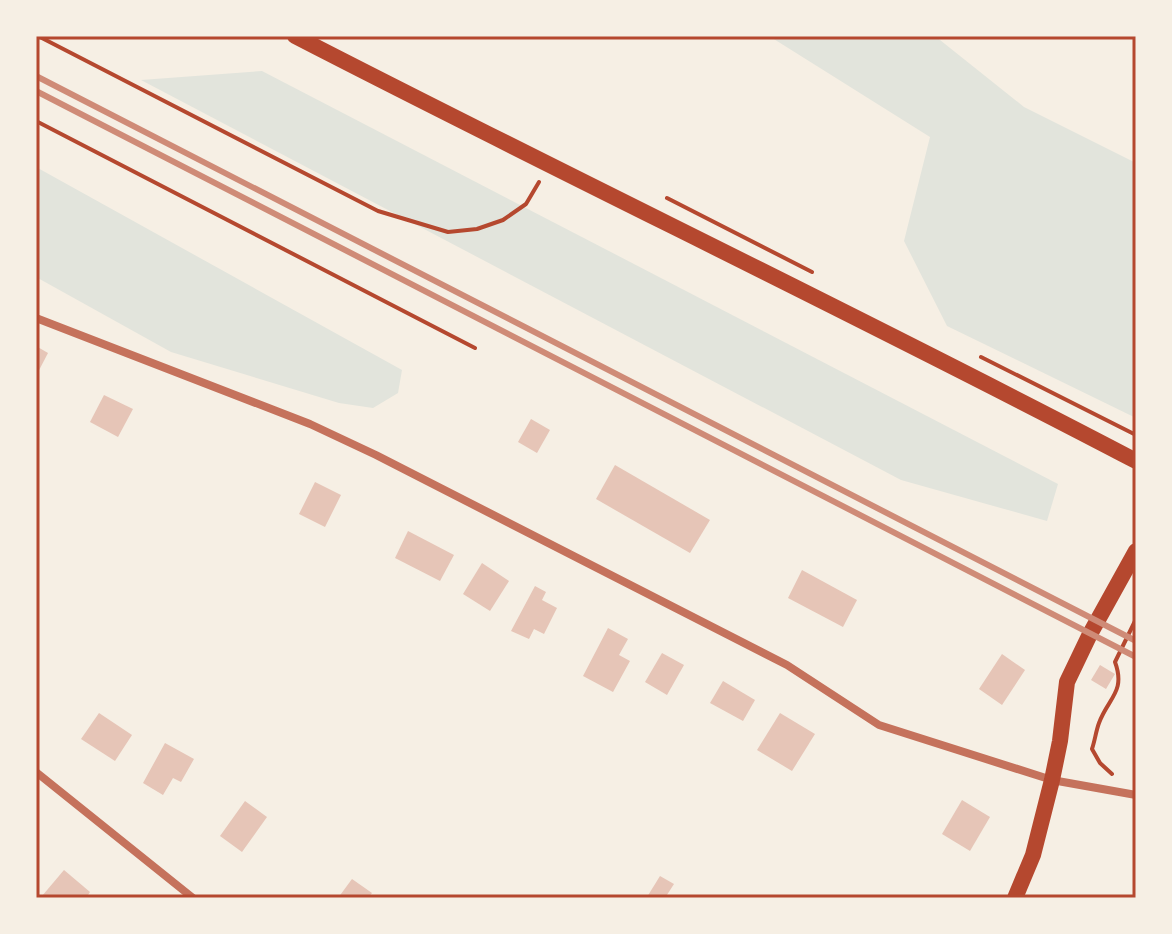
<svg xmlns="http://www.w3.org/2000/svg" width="1172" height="934" viewBox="0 0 1172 934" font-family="Arial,sans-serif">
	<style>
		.green { fill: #e2e4dc }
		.building { fill: #e6c5b7 }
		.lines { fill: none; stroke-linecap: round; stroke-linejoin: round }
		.path { stroke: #b5482f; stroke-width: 4 }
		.minor { stroke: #c5725c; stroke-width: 8 }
		.secondary { stroke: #b5482f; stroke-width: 16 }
		.rail { stroke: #cf8b77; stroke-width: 6 }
		.neatline { fill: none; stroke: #b5482f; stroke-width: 3 }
	</style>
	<rect width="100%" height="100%" fill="#f6efe4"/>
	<!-- green -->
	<g class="green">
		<polygon points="769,36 935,36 1024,107 1136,163 1136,418 947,326 904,241 930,137"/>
		<polygon points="262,71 1058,484 1047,521 901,480 141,80"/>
		<polygon points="36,167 402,370 398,393 373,408 339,403 171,352 36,277"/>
	</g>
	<!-- building -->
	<g class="building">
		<polygon points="36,346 48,353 36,376"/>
		<polygon points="104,395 133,409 118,437 90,422"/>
		<polygon points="531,419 550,430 537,453 518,442"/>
		<polygon points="615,465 710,520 690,553 596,499"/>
		<polygon points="315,482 341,495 325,527 299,514"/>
		<polygon points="408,531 454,555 440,581 395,558"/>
		<polygon points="482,563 509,581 490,611 463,594"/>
		<polygon points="802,570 857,600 843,627 788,598"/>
		<polygon points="535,586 546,592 542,600 557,608 544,634 534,629 529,639 511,631"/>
		<polygon points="608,628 628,639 619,655 630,661 613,692 583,676"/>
		<polygon points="662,653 684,665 667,695 645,682"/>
		<polygon points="1002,654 1025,670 1002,705 979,689"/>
		<polygon points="1100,665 1115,674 1106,689 1091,680"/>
		<polygon points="723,681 755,700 743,721 710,703"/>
		<polygon points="99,713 132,735 115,761 81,739"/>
		<polygon points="780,713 815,734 792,771 757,750"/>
		<polygon points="165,743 194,759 181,782 173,778 163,795 143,783"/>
		<polygon points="962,800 990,817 970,851 942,834"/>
		<polygon points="245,801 267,817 242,852 220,836"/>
		<polygon points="64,870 90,892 86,898 42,896"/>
		<polygon points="660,876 674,884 665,898 650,898 647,897"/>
		<polygon points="352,879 372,893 368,898 338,898"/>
	</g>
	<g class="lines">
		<!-- path -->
		<g class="path">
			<polyline points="38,36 378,211 448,232 477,229 503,220 526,204 539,182"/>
			<polyline points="36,121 475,348"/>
			<polyline points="667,198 812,272"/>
			<polyline points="981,357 1136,435"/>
			<path d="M1112,774L1100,763L1092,749C1095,740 1096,731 1099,723C1108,698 1126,692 1115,662L1136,619"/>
		</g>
		<!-- minor -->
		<g class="minor">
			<polyline points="36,318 310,424 376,455 787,665 879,725 1052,780 1136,795"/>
			<polyline points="36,772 193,898"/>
		</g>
		<!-- secondary -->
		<g class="secondary">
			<path d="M295,36C574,180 858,315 1136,461"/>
			<polyline points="1015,898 1033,855 1052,780 1060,741 1067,682 1090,634 1136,551"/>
		</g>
		<!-- rail -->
		<g class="rail">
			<polyline points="36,76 1136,641"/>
			<polyline points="36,91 1136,657"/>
		</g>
	</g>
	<!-- border -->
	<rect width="1172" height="934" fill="none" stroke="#f6efe4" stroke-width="76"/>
	<rect x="38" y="38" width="1096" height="858" class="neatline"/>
</svg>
